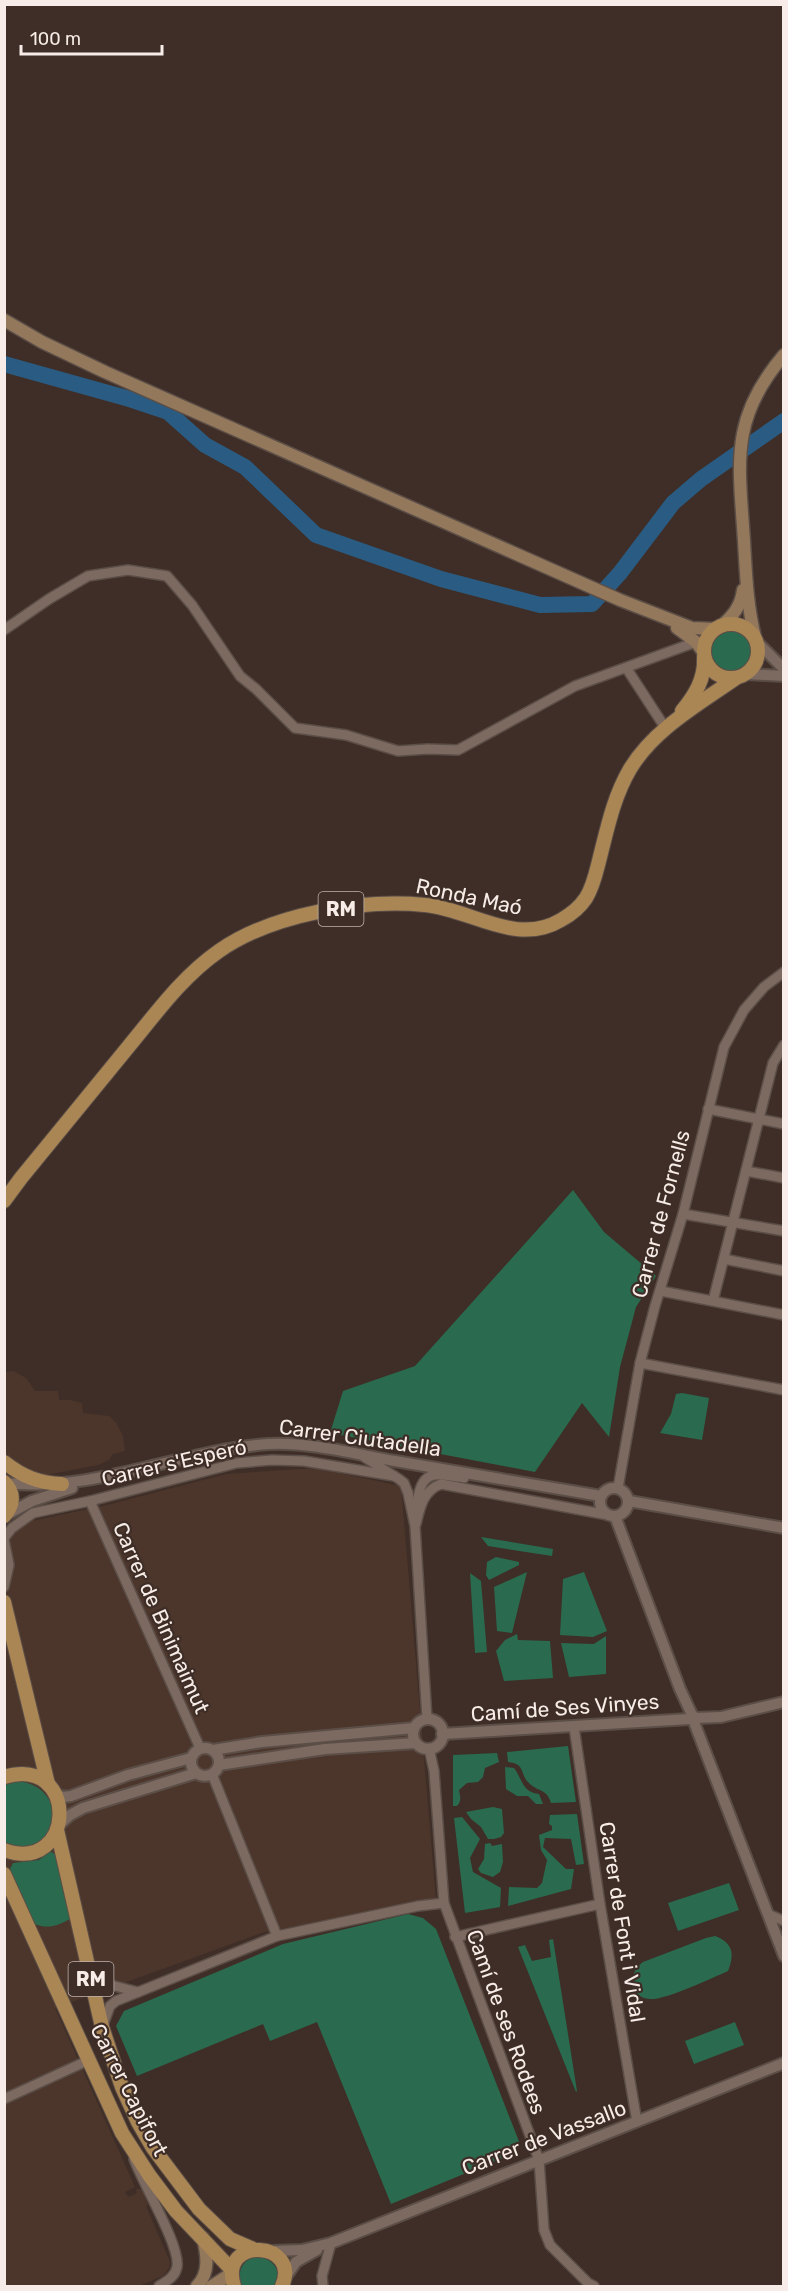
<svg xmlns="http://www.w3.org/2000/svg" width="788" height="2291" viewBox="0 0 788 2291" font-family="Rubik,sans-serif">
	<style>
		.built { fill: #4c362b }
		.green { fill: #2a6a4e }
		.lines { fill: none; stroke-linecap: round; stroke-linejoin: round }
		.river { stroke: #2a5c83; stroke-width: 16 }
		.minor-casing { stroke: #5b4e47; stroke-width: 12 }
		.tertiary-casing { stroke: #5b4e47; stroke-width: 14 }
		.secondary-casing { stroke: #5b4e47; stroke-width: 15 }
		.primary-casing { stroke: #5b4e47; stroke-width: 16 }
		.minor { stroke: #7c6a61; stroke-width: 9 }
		.tertiary { stroke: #7c6a61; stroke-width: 10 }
		.secondary { stroke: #94785b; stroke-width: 12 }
		.primary { stroke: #ab8655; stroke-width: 14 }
		.labels { text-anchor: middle; stroke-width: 4.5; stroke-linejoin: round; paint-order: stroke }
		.shield { fill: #3e2e27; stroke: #c0b3ad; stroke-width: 1.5 }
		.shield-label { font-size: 20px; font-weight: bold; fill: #f7ece7 }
		.street-label { font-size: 21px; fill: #f7ece7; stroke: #3e2e27 }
	</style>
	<rect width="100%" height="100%" fill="#3e2e27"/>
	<!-- built -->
	<g class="built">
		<polygon points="14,1371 26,1378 35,1391 58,1391 59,1400 70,1400 82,1403 83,1413 109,1416 117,1424 123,1436 125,1451 113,1454 109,1460 98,1465 51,1474 39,1475 10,1463 5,1455 5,1372"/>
		<polygon points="315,1468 401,1486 436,1900 264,1932 55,2008 135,2187 125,2192 127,2195 128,2197 137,2193 136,2189 142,2189 148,2205 146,2206 170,2262 169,2268 163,2276 139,2286 5,2286 4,1527 107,1505 226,1474"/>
	</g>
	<!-- green -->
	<g class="green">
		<circle cx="731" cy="651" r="21"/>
		<polygon points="573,1190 604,1232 656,1276 636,1307 620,1367 609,1437 582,1403 535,1472 330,1433 343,1391 415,1366"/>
		<polygon points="682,1393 709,1398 702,1440 660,1433 671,1414 676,1394"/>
		<polygon points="481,1537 553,1549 552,1556 488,1546"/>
		<polygon points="496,1557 519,1562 519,1565 489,1580 486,1575 487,1562"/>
		<polygon points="527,1572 512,1633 497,1631 494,1587"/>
		<polygon points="584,1572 607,1631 593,1637 560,1635 563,1579"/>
		<polygon points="470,1573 481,1581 487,1652 475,1653"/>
		<polygon points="517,1634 518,1640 550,1641 553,1678 504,1681 496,1651 505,1640"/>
		<polygon points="606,1636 606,1674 569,1677 561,1643 594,1644"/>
		<path d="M568,1746L576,1802L551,1803C547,1789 539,1792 530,1784C519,1775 527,1764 508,1762L507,1752Z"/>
		<path d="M497,1753L499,1762L485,1768L483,1777L478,1782L467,1783L459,1790C460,1797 462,1800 457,1806H453V1755Z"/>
		<path d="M505,1767L514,1768C523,1780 522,1792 539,1794L543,1804H536L528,1796H517L506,1789Z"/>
		<path d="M19,1781C66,1788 63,1846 23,1848C17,1848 10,1845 5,1844V1785Z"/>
		<polygon points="493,1807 502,1809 504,1833 501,1837 494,1839 488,1839 481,1827 471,1819 466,1812"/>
		<polygon points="577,1814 584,1864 576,1865 571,1839 545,1838 543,1847 566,1869 574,1869 571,1889 508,1906 509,1887 537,1888 542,1883 547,1860 541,1850 539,1835 552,1830 552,1826 549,1824 550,1815"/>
		<polygon points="462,1817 480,1839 470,1858 473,1872 501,1888 500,1907 465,1913 454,1818"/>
		<polygon points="490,1843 492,1846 502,1844 503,1862 500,1872 493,1877 481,1873 478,1869 484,1859 485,1844"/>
		<path d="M50,1851L59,1857L72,1918C57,1926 48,1930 32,1923L10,1869L13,1863L39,1860Z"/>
		<polygon points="729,1883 739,1910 678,1931 668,1903"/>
		<polygon points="408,1914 423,1918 436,1929 520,2144 515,2153 391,2204 317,2022 270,2041 263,2024 137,2076 116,2026 124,2011 283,1944"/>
		<path d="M715,1936C733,1943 735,1954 728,1971C712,1978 664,2001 649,1999C627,1996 628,1973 643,1962L706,1938Z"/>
		<polygon points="553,1939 577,2091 576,2092 518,1947 525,1945 532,1961 551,1957 549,1940"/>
		<polygon points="735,2022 744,2045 694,2064 685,2041"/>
		<path d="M257,2256C273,2259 283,2270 274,2286H242C236,2272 242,2260 257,2256Z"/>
	</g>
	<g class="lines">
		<!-- river -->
		<polyline class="river" points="4,364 126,398 168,412 205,445 245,467 316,535 441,579 540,605 592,604 620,573 673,503 701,479 784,421"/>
		<defs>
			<g id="minor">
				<polyline points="4,630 49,599 88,576 128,570 167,576 192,605 240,676 256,689 295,728 346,735 398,751 428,749 458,750 575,686 696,642"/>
				<polyline points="627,669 666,729"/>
				<polyline points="708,1109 784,1124"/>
				<polyline points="746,1171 784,1178"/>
				<polyline points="683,1214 784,1231"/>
				<polyline points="724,1259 784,1271"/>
				<polyline points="661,1291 784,1315"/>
				<polyline points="713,1301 773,1063 784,1045"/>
				<polyline points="640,1363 784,1390"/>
				<polyline points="364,1457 399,1479 404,1483 408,1493 415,1526 427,1719"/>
				<polyline points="618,1488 640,1363 655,1306 683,1214 724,1047 744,1010 764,987 784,972"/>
				<polyline points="90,1501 200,1748"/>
				<path d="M417,1506C420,1469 434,1473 464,1478"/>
				<path d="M416,1524C420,1507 423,1491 441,1484L608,1515"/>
				<polyline points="4,1538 12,1528 33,1513 90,1501 237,1463 272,1460 304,1461 394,1476"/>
				<polyline points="4,1540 9,1565 4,1587"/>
				<polyline points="574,1727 600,1904 637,2122"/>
				<polyline points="429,1748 434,1771 444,1903 539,2160 544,2230 550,2245 588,2283 594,2286"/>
				<polyline points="212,1774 277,1936"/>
				<polyline points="768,1914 784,1921"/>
				<polyline points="455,1937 600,1904"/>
				<polyline points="90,1974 107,1984 138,1992"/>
				<polyline points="103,2025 110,2006 116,2001 277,1936 418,1906 444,1903"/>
				<polyline points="4,2099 89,2060"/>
				<path d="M134,2159C142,2182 181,2247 177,2267C175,2277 167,2281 159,2286"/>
				<polyline points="323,2286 322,2276 331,2243"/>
			</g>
			<g id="tertiary">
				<polyline points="757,642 784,669"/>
				<polyline points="746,674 784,676"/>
				<path d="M5,1483C96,1493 180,1450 269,1444C310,1442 355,1454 395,1461C464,1473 532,1484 601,1496"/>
				<circle cx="614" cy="1502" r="14"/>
				<polyline points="629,1501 784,1528"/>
				<polyline points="6,1515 32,1501 72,1488"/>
				<polyline points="615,1516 680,1689 692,1715 696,1718 694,1722 784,1956"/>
				<polyline points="696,1718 721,1717 784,1702"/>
				<circle cx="428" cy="1734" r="15"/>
				<polyline points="442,1734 689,1719"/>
				<circle cx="205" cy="1762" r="14"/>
				<polyline points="213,1750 262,1742 414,1728"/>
				<polyline points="219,1765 325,1749 416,1743"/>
				<polyline points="56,1794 63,1797 71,1796 128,1775 191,1758"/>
				<polyline points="59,1825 70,1815 83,1808 196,1773"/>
				<polyline points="272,2251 302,2250 331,2243 784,2063"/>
				<polyline points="285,2278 296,2262 317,2250"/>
			</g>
			<g id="secondary">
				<polyline points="4,320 42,342 105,372 620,600 692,628 716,629"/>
				<path d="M721,626C733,616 741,606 743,590"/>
				<polyline points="677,628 696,642 704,653"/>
				<path d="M755,637C747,605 746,574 744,541C739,463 729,419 784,355"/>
				<path d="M197,2286C210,2273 207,2255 203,2238"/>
				<polyline points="212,2286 232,2273"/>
			</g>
			<g id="primary">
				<circle cx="731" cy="651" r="27"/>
				<path d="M682,711C695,695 705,679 704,658"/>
				<path d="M4,1201L21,1178C57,1134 93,1090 129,1046C157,1012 183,976 219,951C272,914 361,899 425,905C471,909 516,947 561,920C570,915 580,907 586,898C593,887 596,873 599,861C607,830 613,798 630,769C654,729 699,704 736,678"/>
				<path d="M4,1462C23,1477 39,1483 62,1484"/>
				<path d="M4,1482C15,1493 14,1505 4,1516"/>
				<polyline points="4,1602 48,1784"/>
				<path d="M4,1777C80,1754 76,1876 4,1850"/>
				<polyline points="57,1830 102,2027 122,2087 138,2122 153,2148 199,2209 230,2239 253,2249"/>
				<polyline points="4,1874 122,2133 149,2175 176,2211 232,2270"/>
				<path d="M234,2286C218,2235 302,2241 282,2286"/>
			</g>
		</defs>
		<!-- minor casing -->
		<use href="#minor" class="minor-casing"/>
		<!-- tertiary casing -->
		<use href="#tertiary" class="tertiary-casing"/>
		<!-- secondary casing -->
		<use href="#secondary" class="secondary-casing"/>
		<!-- primary casing -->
		<use href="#primary" class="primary-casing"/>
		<!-- minor -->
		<use href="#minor" class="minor"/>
		<!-- tertiary -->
		<use href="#tertiary" class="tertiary"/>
		<!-- secondary -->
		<use href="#secondary" class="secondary"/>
		<!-- primary -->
		<use href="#primary" class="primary"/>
	</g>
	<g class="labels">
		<!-- shield labels -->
		<g class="shield">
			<rect x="318.5" y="892" width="45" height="34" rx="4.5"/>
			<rect x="68.5" y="1962" width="45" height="34" rx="4.5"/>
		</g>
		<g class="shield-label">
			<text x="341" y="916">RM</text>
			<text x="91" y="1986">RM</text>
		</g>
		<!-- street labels -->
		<g class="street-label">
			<text transform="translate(469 897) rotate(12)" y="7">Ronda Maó</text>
			<text transform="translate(661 1214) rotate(-75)" y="7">Carrer de Fornells</text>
			<text transform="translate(360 1438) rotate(8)" y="7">Carrer Ciutadella</text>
			<text transform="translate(174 1463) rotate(-13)" y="7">Carrer s'Esperó</text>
			<text transform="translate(161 1618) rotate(66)" y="7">Carrer de Binimaimut</text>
			<text transform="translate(565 1708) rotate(-4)" y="7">Camí de Ses Vinyes</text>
			<text transform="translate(622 1922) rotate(81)" y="7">Carrer de Font i Vidal</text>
			<text transform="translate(506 2022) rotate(70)" y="7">Camí de ses Rodees</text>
			<text transform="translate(129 2090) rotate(63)" y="7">Carrer Capifort</text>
			<text transform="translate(544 2138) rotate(-21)" y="7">Carrer de Vassallo</text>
		</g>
	</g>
	<!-- border -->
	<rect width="788" height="2291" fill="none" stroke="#f7ece7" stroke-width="12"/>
	<!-- scale -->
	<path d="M21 45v9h141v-9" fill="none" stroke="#f7ece7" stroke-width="3"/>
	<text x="30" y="45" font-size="18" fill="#f7ece7" stroke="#3e2e27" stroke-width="4.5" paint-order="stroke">100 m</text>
</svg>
